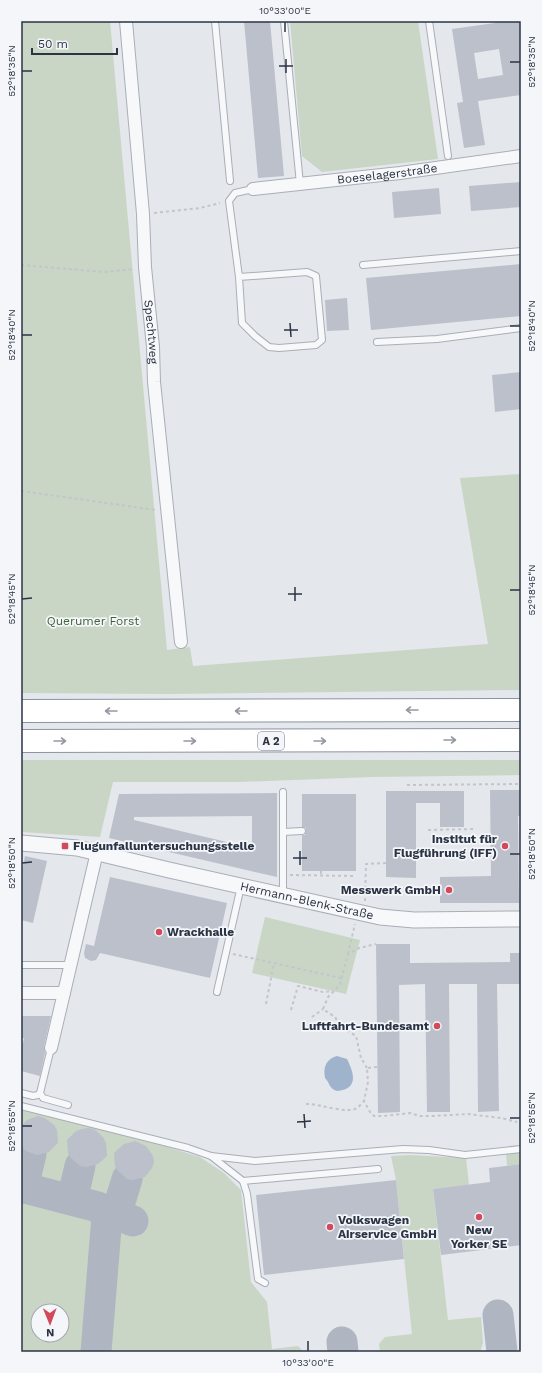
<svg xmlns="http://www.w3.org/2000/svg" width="542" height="1373" viewBox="0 0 542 1373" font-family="'Work Sans',sans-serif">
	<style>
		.green { fill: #c9d6c5; fill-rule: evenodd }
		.water { fill: #9fb4cc }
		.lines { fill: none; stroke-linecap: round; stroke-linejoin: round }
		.taxiway { stroke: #b0b6c1; stroke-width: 31 }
		.building { fill: #bbc0ca; fill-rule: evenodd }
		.service-casing { stroke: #a9aeb7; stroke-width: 8 }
		.minor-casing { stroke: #a9aeb7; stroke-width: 14 }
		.tertiary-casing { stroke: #a9aeb7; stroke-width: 17 }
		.motorway-casing { stroke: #8b94a3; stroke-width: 24 }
		.path { stroke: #c2c5cb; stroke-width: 2; stroke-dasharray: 3 3; stroke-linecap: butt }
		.service { stroke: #f7f8fa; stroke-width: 6 }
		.minor { stroke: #f7f8fa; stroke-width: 12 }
		.tertiary { stroke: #f7f8fa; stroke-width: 15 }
		.motorway { stroke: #fff; stroke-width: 22 }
		.oneway { stroke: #959aa2 }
		.ticks { fill: none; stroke: #2b3445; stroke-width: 1.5 }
		.poi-dot { fill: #d1495b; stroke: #f4f6f9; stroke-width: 1.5 }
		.labels { text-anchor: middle; stroke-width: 3.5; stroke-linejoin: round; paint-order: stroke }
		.shield { fill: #f4f6f9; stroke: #676e7b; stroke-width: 1 }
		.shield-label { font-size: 11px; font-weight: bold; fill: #2b3445 }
		.street-label { font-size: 12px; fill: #2b3445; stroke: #f4f6f9 }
		.park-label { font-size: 12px; fill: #3f6138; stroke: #f4f6f9 }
		.poi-label { font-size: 12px; font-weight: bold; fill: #2b3445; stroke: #f4f6f9; text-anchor: end }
		.neatline { fill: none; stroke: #2b3445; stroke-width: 1.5 }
		.ticks-label { font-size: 10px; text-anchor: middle; fill: #2b3445 }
	</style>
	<rect width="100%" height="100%" fill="#e4e7ec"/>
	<!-- green -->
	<g class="green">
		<polygon points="21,21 110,21 167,650 190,647 193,666 488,644 460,478 521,474 521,690 168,694 21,693"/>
		<polygon points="290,21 418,21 438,159 322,172 302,156"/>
		<polygon points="21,760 521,760 521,775 373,777 239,782 113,782 100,837 21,832 21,814 24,814 21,814"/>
		<polygon points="265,917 360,940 346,994 252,973"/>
		<path d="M21,1109L158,1144L200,1157L224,1173L241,1190L251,1282L267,1302L272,1349L298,1346L304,1352H21ZM38,1311H62V1335H38Z"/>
		<polygon points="521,1151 521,1164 507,1166 506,1153"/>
		<polygon points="410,1155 466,1158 469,1185 433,1189 448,1320 481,1317 483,1343 480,1352 380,1352 379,1344 385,1337 412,1334 396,1180 391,1156"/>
	</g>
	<!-- water -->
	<path class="water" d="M337,1056L347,1059C355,1075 358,1089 337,1091C329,1089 330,1083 325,1078C323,1067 326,1059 337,1056Z"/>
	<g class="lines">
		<!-- taxiway -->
		<g class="taxiway">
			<path d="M21,1187L98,1207L107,1216C115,1213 125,1218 133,1221"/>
			<polyline points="23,1188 31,1154"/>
			<polyline points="72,1200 80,1166"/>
			<polyline points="116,1215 127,1179"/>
			<polyline points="498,1315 502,1352"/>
			<polyline points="342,1342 343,1352"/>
			<polyline points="96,1352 107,1216"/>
		</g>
	</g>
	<!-- building -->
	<g class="building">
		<polygon points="244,21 270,21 284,176 258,178"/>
		<path d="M495,21H521V95L478,101L485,145L464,148L457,103L463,102L452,29L495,23ZM499,49L503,75L478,79L474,53Z"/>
		<polygon points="521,182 521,207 471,211 469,186"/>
		<polygon points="439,188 441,214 394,218 392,192"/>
		<polygon points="521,264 521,316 371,330 366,278"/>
		<polygon points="347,298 349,330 327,331 325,300"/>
		<polygon points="521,372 521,409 495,412 492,375"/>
		<polygon points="490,790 521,790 521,816 518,816 519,903 440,903 440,877 491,876"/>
		<polygon points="386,791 464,791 464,827 440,827 440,803 416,803 416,878 386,877"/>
		<path d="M277,793V877L109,838L119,794ZM252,816V848L134,820V817Z"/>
		<polygon points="302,794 356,794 356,871 302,871 302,835 305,835 306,831 306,828 302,827"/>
		<polygon points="25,856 47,861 33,923 21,920 21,875"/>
		<polygon points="110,877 227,903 210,978 100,953 96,960 91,961 85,958 84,953 86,944 94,946"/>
		<polygon points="376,944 410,944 410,963 510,962 510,953 521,953 521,984 497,984 499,1111 478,1112 477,984 449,984 450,1112 427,1112 425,984 399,985 400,1112 378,1113"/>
		<polygon points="21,1016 51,1016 44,1046 45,1053 40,1076 21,1071 21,1052 24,1038 21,1038"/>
		<polygon points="38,1116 45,1118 54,1125 57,1130 58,1143 49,1152 37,1155 26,1151 21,1146 21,1126 27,1120"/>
		<polygon points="88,1128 94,1129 103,1137 106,1143 107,1156 98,1164 86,1167 80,1166 71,1158 68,1153 67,1140 76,1131 82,1129"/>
		<polygon points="135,1141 146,1146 153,1156 154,1162 152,1168 145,1177 133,1180 127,1179 118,1171 115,1166 114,1153 124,1144"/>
		<polygon points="521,1164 521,1245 441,1255 433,1189 490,1182 489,1168"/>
		<polygon points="396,1180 404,1259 264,1275 256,1195"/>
	</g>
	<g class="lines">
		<defs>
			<g id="service">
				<polyline points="215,21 230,181"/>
				<polyline points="284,21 300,184"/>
				<polyline points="429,21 448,156"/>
				<polyline points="363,265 521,251"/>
				<polyline points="239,277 307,272 316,276 322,340 316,345 279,348 269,347 255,336 242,323 239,277 229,201 235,193 253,189"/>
				<polyline points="377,342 437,339 521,328"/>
				<polyline points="283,832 302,831"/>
				<polyline points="283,894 283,792"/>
				<polyline points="21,965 70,965"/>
				<polyline points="217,992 241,886"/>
				<polyline points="21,1093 33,1096 38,1095 40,1093 51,1048"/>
				<polyline points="40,1093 43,1098 68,1105"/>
				<polyline points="21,1106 188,1148 211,1156 255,1161 403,1149 429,1150 465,1155 521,1149"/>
				<polyline points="211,1156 243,1181 378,1169"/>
				<polyline points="243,1181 247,1194 258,1279 265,1283"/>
			</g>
			<g id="minor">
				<path id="s1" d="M126,21L143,214L145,267L153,347L154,382L181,642"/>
				<path id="s2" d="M253,189L400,173L521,156"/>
				<polyline points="21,993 64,993"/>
				<polyline points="51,1048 97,852"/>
			</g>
			<g id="tertiary">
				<path id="s3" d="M21,843L77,848L169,870L380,917L414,920L521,919"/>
			</g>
			<g id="motorway">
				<polyline points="21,711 521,710"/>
				<polyline points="21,741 521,740"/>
			</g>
		</defs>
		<!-- service casing -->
		<use href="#service" class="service-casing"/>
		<!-- minor casing -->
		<use href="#minor" class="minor-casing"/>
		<!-- tertiary casing -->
		<use href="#tertiary" class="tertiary-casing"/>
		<!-- motorway casing -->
		<use href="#motorway" class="motorway-casing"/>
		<!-- path -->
		<g class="path">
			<polyline points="154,213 200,208 220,203"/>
			<polyline points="21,265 105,272 134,269"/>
			<polyline points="21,491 156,510"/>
			<polyline points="407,785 521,784"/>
			<polyline points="428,830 476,829"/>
			<polyline points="321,871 321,876"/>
			<polyline points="290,875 356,876"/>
			<polyline points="365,901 366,864 386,863"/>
			<polyline points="233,954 341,978"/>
			<polyline points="348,954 355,924"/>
			<polyline points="266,1004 274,963"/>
			<polyline points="291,1010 298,986 323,992 333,991"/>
			<polyline points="312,1017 323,1009"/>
			<polyline points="377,1067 367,1068 368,1082 364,1101 370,1112 374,1116 384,1116 410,1113 420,1116 434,1116 468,1114 501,1118 517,1122"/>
			<polyline points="367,1068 361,1058 356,1036 340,1026 335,1017 323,1009 328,997 334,991 340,984 348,954 359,948 376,944"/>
			<path d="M306,1104H310C322,1105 348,1114 357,1108C360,1106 362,1103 364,1101"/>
		</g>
		<!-- service -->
		<use href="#service" class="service"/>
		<!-- minor -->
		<use href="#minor" class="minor"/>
		<!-- tertiary -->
		<use href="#tertiary" class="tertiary"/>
		<!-- motorway -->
		<use href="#motorway" class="motorway"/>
	</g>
	<!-- one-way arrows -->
	<defs><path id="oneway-shaft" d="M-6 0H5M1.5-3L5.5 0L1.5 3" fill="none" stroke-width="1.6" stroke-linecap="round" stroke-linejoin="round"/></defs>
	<g class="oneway">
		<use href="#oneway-shaft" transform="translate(412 710) rotate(180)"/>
		<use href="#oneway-shaft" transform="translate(111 711) rotate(180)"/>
		<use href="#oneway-shaft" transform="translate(241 711) rotate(180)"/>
		<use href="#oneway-shaft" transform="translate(450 740)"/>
		<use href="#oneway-shaft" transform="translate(60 741)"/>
		<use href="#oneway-shaft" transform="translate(190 741)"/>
		<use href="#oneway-shaft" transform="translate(320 741)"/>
	</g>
	<!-- ticks -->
	<path class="ticks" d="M285,22V32M286,59V73M510,62H520M279,66H293M22,71H32M290,323L291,337M510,326H520M284,330H298M22,335H32M295,587V601M510,590H520M288,594H302M22,599L32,598M300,851V865M510,854H520M293,858H307M22,863L32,862M304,1114L305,1128M510,1118H520M297,1122L311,1121M22,1126H32M308,1341V1351"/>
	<!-- markers -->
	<g class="poi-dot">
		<rect x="61" y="842" width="8" height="8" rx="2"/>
		<circle cx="505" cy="846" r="4"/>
		<circle cx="449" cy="890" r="4"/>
		<circle cx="159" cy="932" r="4"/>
		<circle cx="437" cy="1026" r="4"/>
		<circle cx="479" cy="1217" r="4"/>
		<circle cx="330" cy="1227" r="4"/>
	</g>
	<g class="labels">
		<!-- shield labels -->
		<rect class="shield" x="258" y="732" width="26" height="18" rx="3"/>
		<g class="shield-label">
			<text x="271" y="745">A 2</text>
		</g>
		<!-- street labels -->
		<g class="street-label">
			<text dy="4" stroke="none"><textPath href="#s2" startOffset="135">Boeselagerstraße</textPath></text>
			<text dy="4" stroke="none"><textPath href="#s1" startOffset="312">Spechtweg</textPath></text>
			<text dy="4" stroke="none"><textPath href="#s3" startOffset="292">Hermann-Blenk-Straße</textPath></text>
		</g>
		<!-- park labels -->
		<g class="park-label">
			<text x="93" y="625">Querumer Forst</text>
		</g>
		<!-- poi labels -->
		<g class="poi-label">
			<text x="497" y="843">Institut für<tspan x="497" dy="14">Flugführung (IFF)</tspan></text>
			<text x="73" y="850" text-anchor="start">Flugunfalluntersuchungsstelle</text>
			<text x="441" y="894">Messwerk GmbH</text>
			<text x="167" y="936" text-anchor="start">Wrackhalle</text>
			<text x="429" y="1030">Luftfahrt-Bundesamt</text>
			<text x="338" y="1224" text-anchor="start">Volkswagen<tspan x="338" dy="14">Airservice GmbH</tspan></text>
			<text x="479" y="1234" text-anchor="middle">New<tspan x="479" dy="14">Yorker SE</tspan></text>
		</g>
	</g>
	<!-- border -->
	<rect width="542" height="1373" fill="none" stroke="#f4f6f9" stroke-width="44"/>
	<!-- north arrow -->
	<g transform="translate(50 1323) rotate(179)"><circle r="19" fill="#f4f6f9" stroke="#a4a8b1"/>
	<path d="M0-3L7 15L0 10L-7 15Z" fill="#d1495b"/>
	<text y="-6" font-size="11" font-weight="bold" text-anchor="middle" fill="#2b3445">N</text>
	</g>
	<!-- scale -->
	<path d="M32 48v6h85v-6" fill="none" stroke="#2b3445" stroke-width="2"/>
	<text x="38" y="48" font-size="12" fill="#2b3445" stroke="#f4f6f9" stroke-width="3" paint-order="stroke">50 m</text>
	<rect x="22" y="22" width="498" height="1329" class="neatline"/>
	<g class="ticks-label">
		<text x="285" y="14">10°33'00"E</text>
		<text transform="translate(531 62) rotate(-90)" y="4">52°18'35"N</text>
		<text transform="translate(11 71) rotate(-90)" y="4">52°18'35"N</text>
		<text transform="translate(531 326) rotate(-90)" y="4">52°18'40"N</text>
		<text transform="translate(11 335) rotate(-90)" y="4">52°18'40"N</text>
		<text transform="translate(531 590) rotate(-90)" y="4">52°18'45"N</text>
		<text transform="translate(11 599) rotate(-90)" y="4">52°18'45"N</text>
		<text transform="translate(531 854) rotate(-90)" y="4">52°18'50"N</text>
		<text transform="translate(11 863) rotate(-90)" y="4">52°18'50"N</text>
		<text transform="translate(531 1118) rotate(-90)" y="4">52°18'55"N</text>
		<text transform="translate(11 1126) rotate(-90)" y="4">52°18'55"N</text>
		<text x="308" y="1366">10°33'00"E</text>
	</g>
</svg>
